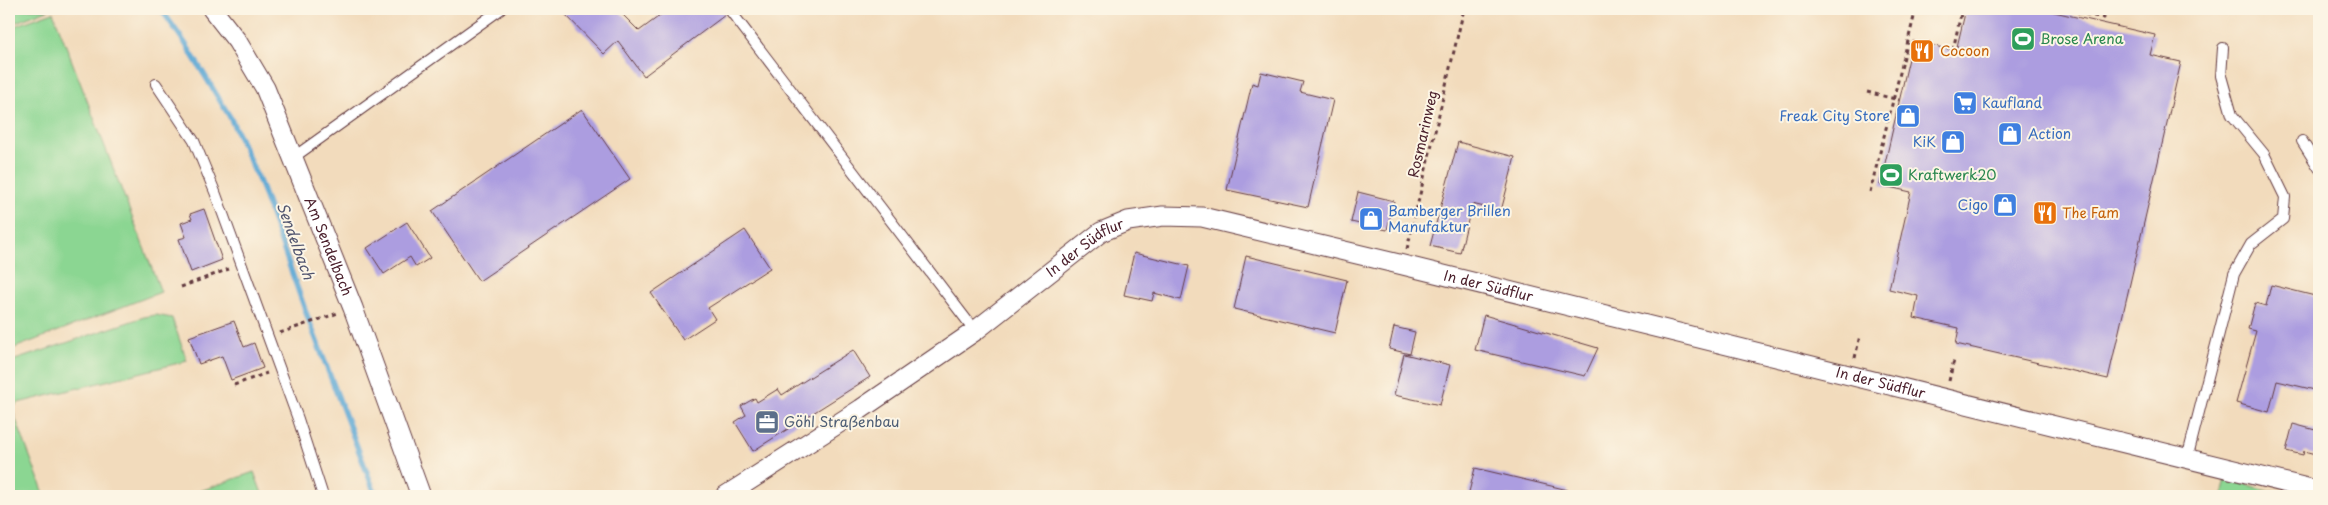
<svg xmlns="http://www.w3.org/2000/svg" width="2328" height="505" viewBox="0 0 2328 505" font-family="'Playpen Sans',sans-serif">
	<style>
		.green { fill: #8bd692; stroke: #6a7a5e }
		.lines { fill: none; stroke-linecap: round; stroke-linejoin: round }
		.stream { stroke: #5ca7d4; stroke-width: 5.5 }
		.building { fill: #ac9de0 }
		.service-casing { stroke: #633b41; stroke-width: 12 }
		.minor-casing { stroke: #633b41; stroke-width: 21 }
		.path { stroke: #633b41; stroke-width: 3; stroke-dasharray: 4 4; stroke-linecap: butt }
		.service { stroke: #fff; stroke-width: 10 }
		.minor { stroke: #fff; stroke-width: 19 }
		.labels { text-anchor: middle; stroke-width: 4; stroke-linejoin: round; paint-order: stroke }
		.leisure-label { font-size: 14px; fill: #27864d; stroke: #fcf5e5; text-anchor: start }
		.food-label { font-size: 14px; fill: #c56008; stroke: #fcf5e5; text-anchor: start }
		.shop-label { font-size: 14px; fill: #366cbe; stroke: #fcf5e5; text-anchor: start }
		.street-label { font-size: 14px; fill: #4a1f2b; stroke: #fcf5e5 }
		.service-label { font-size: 14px; fill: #4e5e75; stroke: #fcf5e5; text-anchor: start }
		.water-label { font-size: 15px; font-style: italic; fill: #51556f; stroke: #fcf5e5 }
	</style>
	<rect width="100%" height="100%" fill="#fcf5e5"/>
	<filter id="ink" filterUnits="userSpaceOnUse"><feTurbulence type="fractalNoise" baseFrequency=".02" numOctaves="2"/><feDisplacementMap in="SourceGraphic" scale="10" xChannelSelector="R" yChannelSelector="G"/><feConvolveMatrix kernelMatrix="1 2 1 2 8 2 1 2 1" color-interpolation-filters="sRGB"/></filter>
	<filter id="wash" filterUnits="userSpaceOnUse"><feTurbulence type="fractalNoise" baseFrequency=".0096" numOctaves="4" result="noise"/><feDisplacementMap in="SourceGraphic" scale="20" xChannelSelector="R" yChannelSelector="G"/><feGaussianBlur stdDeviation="1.12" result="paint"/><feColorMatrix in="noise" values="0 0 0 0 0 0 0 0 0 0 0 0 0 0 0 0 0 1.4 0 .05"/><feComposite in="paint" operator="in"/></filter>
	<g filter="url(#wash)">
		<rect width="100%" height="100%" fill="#f2dbbc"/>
		<!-- green -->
		<g class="green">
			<polygon points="9,9 50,9 9,25"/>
			<polygon points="53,12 161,292 9,350 9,28"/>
			<polygon points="156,315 172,318 187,361 18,403 12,409 45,496 11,496 9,491 9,362 144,317"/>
			<polygon points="254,472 263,496 186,496"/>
			<polygon points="2226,479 2278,493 2277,496 2222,496"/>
		</g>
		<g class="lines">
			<!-- stream -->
			<polyline class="stream" points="161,9 185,43 230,117 260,183 308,318 376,496"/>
		</g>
		<g id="blocks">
			<!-- building -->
			<g class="building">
				<polygon points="560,9 617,9 639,31 669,9 722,9 725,15 644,76 618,41 604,54"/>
				<polygon points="1966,9 2041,9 2155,35 2150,55 2181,62 2108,379 1956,344 1959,328 1914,318 1918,296 1889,289 1911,192 1880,185 1913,41 1956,51"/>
				<polygon points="1261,72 1303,82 1300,92 1333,100 1308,207 1227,190 1252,83 1258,85"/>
				<polygon points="582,109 630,179 479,281 432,211"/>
				<polygon points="1458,142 1515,157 1501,211 1472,204 1460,253 1430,246"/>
				<polygon points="1358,192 1394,201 1387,230 1351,222"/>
				<polygon points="204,209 222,260 191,272 179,239 186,237 181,223 192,219 190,214"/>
				<polygon points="407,222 430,258 416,267 410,257 384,274 367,248"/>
				<polygon points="745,230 770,268 708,308 715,319 683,340 651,293"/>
				<polygon points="1134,253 1189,266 1181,300 1154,293 1152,301 1124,295"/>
				<polygon points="1246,256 1347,280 1335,333 1234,309"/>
				<polygon points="2271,285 2319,297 2319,391 2277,381 2269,412 2236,403 2256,331 2248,329 2255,303 2266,306"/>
				<polygon points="1484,315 1598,348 1585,376 1475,350"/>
				<polygon points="234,321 244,347 254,343 263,368 231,380 222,356 199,364 189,337"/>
				<polygon points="1394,327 1415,332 1410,354 1389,349"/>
				<polygon points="853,350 870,377 753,451 735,422 746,415 741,406 755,398 757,402 778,389 782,395"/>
				<polygon points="1404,354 1450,365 1440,405 1394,395"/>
				<polygon points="2293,424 2319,431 2319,455 2304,451 2303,455 2286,451"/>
				<polygon points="1475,468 1568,490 1567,496 1468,496"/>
			</g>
		</g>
	</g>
	<g filter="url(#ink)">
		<use href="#blocks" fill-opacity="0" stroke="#633b41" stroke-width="1"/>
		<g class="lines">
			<defs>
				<g id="service">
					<polyline points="729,9 975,331"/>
					<polyline points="156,84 194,141 215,192 298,419 323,496"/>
					<polyline points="2302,141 2319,168"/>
					<polyline points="294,157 501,9"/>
					<polyline points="2187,459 2234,274 2251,244 2283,219 2285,197 2264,154 2232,115 2221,76 2223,48"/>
				</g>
				<g id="minor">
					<path id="s1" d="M212,9L237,41L265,88L353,308L421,496"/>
					<path id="s2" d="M725,496L861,409L975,331L1101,232L1128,221L1163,216L1202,217L1403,265L2319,491"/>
				</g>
			</defs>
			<!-- service casing -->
			<use href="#service" class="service-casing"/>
			<!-- minor casing -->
			<use href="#minor" class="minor-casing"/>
			<!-- path -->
			<g class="path">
				<polyline points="462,9 463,9"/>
				<polyline points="2062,9 2104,18 2106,9"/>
				<polyline points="1953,50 1962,9"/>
				<polyline points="1867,92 1899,100"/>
				<polyline points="1870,192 1916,9"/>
				<polyline points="1407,249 1464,9"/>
				<polyline points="181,287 229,269"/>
				<polyline points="280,333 338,313"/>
				<polyline points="1855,358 1860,335"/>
				<polyline points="1949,381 1954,360"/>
				<polyline points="234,385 267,373"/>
			</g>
			<!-- service -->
			<use href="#service" class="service"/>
			<!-- minor -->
			<use href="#minor" class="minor"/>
		</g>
	</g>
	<!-- icons -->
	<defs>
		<symbol id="stadium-square" viewBox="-11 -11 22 22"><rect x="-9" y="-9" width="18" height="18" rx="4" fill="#2e9e5b" stroke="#fcf5e5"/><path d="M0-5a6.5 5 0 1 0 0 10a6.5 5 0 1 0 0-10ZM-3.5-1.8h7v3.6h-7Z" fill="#fff"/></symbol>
		<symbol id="restaurant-square" viewBox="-11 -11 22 22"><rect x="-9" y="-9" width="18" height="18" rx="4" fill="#e8710a" stroke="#fcf5e5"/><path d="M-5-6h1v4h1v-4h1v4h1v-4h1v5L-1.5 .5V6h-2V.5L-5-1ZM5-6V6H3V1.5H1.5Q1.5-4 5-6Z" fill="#fff"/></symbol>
		<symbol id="supermarket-square" viewBox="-11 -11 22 22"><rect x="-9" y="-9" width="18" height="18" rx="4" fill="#3f7fe0" stroke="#fcf5e5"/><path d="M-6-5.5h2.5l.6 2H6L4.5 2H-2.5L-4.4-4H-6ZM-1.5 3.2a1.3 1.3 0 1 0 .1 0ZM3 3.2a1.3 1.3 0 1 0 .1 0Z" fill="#fff"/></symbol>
		<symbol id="shop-square" viewBox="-11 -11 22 22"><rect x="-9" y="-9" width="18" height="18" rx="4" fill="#3f7fe0" stroke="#fcf5e5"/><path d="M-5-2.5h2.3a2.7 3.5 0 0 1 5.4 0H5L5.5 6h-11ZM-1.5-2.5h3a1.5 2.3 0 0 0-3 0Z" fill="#fff"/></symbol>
		<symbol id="office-square" viewBox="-11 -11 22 22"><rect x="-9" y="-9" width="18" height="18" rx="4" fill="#5c6f8a" stroke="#fcf5e5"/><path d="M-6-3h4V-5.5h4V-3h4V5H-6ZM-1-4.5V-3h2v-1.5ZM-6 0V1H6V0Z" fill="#fff"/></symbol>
	</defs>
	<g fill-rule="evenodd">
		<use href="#stadium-square" x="2009" y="25" width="28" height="28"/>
		<use href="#restaurant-square" x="1908" y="37" width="28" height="28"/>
		<use href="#supermarket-square" x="1951" y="89" width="28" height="28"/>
		<use href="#shop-square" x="1894" y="102" width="28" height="28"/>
		<use href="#shop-square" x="1996" y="120" width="28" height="28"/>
		<use href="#shop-square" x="1939" y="128" width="28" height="28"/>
		<use href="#stadium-square" x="1877" y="161" width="28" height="28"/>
		<use href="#shop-square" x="1991" y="191" width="28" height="28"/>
		<use href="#restaurant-square" x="2031" y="199" width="28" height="28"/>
		<use href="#shop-square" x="1357" y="205" width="28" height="28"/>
		<use href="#office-square" x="753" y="408" width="28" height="28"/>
	</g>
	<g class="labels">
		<!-- leisure labels -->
		<g class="leisure-label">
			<text x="2040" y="44">Brose Arena</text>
			<text x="1908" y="180">Kraftwerk20</text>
		</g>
		<!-- food labels -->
		<g class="food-label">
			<text x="1940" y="56">Cocoon</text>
			<text x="2062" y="218">The Fam</text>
		</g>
		<!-- shop labels -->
		<g class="shop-label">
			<text x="1982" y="108">Kaufland</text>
			<text x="1890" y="121" text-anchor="end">Freak City Store</text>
			<text x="2028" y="139">Action</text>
			<text x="1936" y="147" text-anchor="end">KiK</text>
			<text x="1988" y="210" text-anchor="end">Cigo</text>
			<text x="1388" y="216">Bamberger Brillen<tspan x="1388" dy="16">Manufaktur</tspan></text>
		</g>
		<!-- street labels -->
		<g class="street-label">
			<text transform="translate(1423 134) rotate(-77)" y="5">Rosmarinweg</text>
			<text dy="5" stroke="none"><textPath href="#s1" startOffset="266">Am Sendelbach</textPath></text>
			<text dy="5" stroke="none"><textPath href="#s2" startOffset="438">In der Südflur</textPath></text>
			<text dy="5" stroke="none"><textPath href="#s2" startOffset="858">In der Südflur</textPath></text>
			<text dy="5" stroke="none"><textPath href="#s2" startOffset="1262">In der Südflur</textPath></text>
		</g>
		<!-- service labels -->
		<g class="service-label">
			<text x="784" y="427">Göhl Straßenbau</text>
		</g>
		<!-- water labels -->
		<g class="water-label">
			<text transform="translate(295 241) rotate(70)" y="5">Sendelbach</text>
		</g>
	</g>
	<!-- margin -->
	<rect width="2328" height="505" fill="none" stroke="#fcf5e5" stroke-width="30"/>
</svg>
